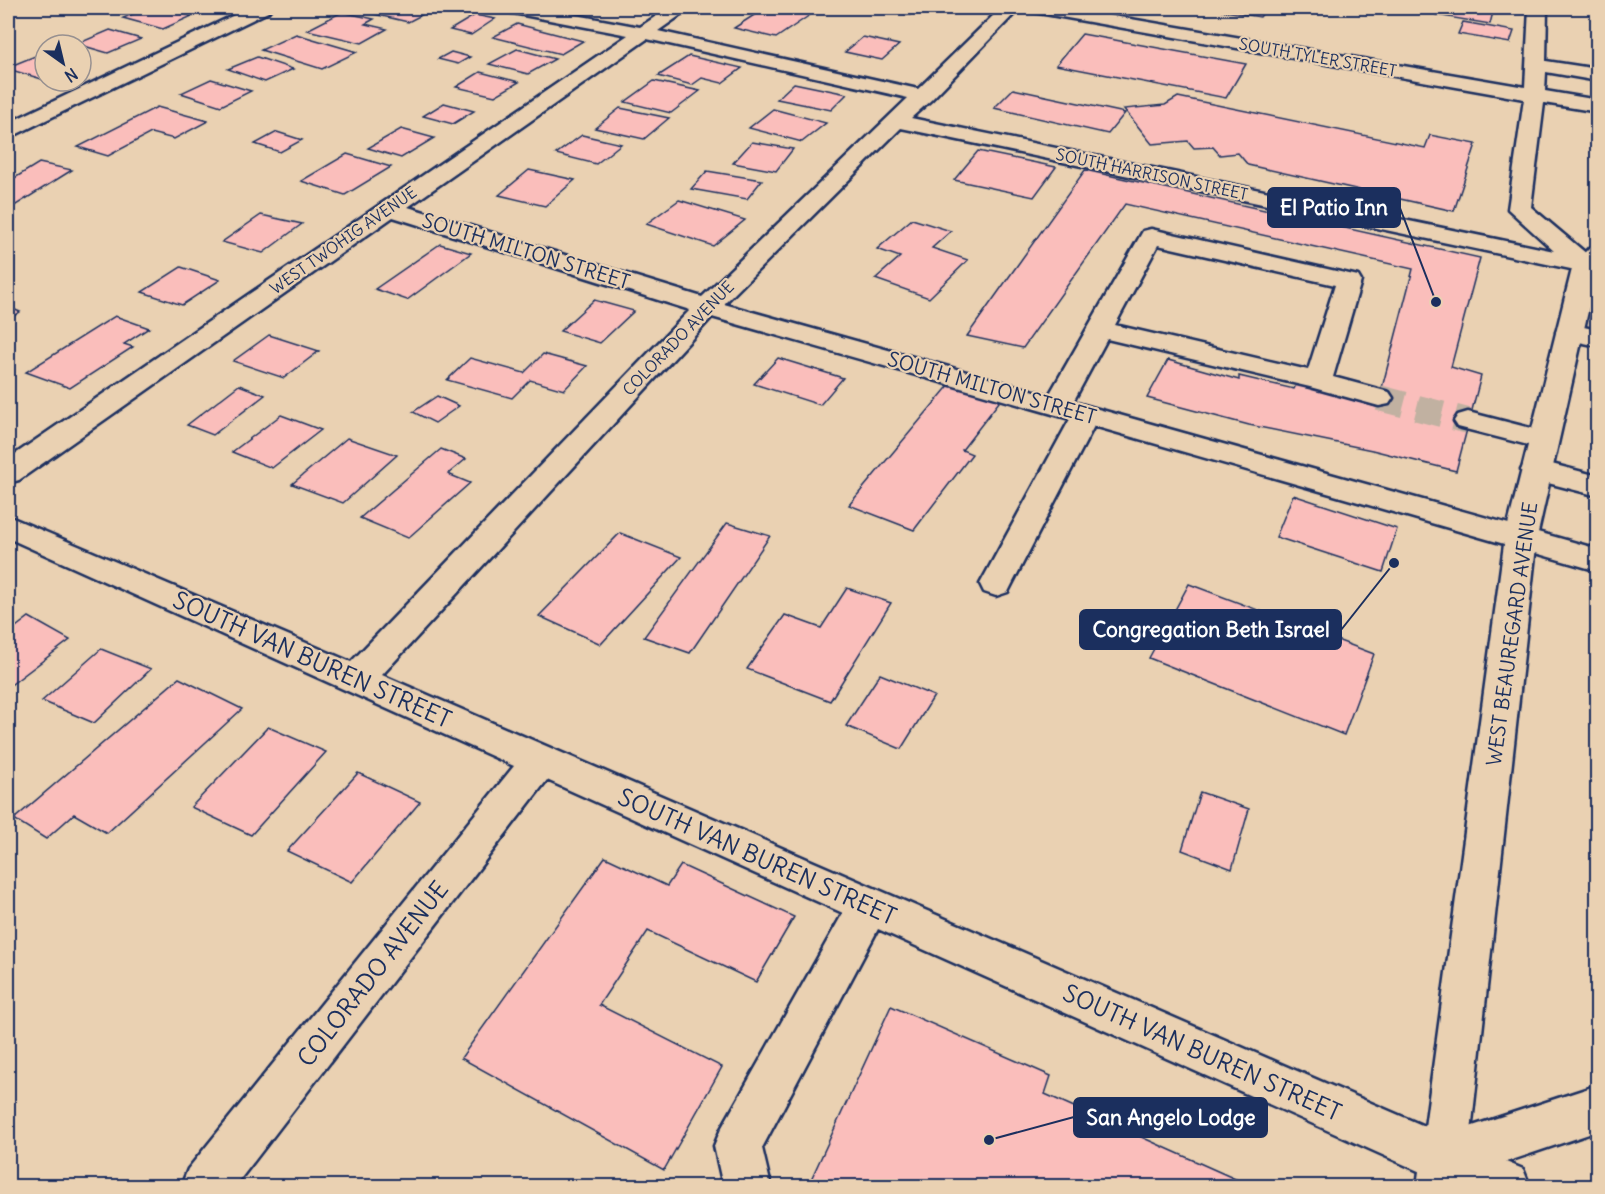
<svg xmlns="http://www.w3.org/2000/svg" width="1605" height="1194" viewBox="0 0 1605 1194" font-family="Delius,sans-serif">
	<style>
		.building { fill: #fabebb; stroke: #1b2f5e; stroke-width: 1.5 }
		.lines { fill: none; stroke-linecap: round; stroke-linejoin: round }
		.minor-tunnel { stroke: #c1b1a1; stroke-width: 26; stroke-dasharray: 26 13; stroke-linecap: butt }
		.minor-casing { stroke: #1b2f5e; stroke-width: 5 }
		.major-casing { stroke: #1b2f5e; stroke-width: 5 }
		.minor { fill: #ead1b2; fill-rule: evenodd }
		.major { fill: #ead1b2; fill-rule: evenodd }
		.labels { text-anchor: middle; stroke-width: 4.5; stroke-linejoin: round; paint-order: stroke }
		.far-street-label { font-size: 16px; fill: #1b2f5e; stroke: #ead1b2 }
		.street-label { font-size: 20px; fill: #1b2f5e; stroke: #ead1b2 }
		.near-street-label { font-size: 24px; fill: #1b2f5e; stroke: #ead1b2 }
		.leader { fill: none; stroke: #1b2f5e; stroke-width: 2 }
		.callout-dot { fill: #1b2f5e; stroke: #ead1b2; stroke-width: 2 }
		.callout { fill: #1b2f5e; stroke: #1b2f5e; stroke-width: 2 }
		.callout-label { font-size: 21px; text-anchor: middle; font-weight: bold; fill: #fff }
	</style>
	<rect width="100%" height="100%" fill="#ead1b2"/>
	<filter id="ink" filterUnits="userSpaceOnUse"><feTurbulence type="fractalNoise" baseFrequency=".0167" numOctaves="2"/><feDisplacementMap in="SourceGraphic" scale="12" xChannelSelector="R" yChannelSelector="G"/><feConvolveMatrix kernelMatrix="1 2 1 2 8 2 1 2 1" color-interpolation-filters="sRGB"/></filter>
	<g filter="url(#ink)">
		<!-- building -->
		<g class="building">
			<polygon points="148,8 159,8 192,16 163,29 123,18"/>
			<polygon points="369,8 435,8 408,22 361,11"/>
			<polygon points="765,8 775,8 810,15 776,38 734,28"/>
			<polygon points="886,8 920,8 911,15 882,10"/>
			<polygon points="1221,8 1267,8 1260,17 1219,10"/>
			<polygon points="1439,8 1494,8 1490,24 1436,15"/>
			<polygon points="342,12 374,19 365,24 387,29 362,43 307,30"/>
			<polygon points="475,15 495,19 471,35 450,30"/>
			<polygon points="1463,22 1514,31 1510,43 1458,34"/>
			<polygon points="517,24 583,41 561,54 493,37"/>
			<polygon points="110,30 141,39 108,53 77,44"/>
			<polygon points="296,34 357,52 322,69 261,50"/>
			<polygon points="1082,34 1246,64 1226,98 1056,65"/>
			<polygon points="863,37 899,45 882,60 845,52"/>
			<polygon points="517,49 555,59 528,74 489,64"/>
			<polygon points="45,52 45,80 8,69 8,67"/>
			<polygon points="451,52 470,57 458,64 438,59"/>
			<polygon points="689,56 742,68 722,83 702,78 692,85 658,76"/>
			<polygon points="257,57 293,69 265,82 228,69"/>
			<polygon points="480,72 519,82 495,96 456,87"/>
			<polygon points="211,79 251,91 221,106 181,93"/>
			<polygon points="654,81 700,91 671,113 625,102"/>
			<polygon points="794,83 847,94 831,110 777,99"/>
			<polygon points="1013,89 1125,113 1108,134 994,108"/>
			<polygon points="1178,97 1425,148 1430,135 1476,144 1454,211 1248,165 1238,153 1220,155 1213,147 1194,148 1188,141 1152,144 1124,109 1165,105"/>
			<polygon points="444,103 474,111 453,124 423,116"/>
			<polygon points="157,107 208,121 174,139 151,133 108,156 78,147"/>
			<polygon points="620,108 669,118 644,139 595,128"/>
			<polygon points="773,109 826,123 802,142 749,128"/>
			<polygon points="401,129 434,138 401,158 368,148"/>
			<polygon points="277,132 302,140 280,152 255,144"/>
			<polygon points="582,135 621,144 596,164 556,154"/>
			<polygon points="752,142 793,149 776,171 733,163"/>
			<polygon points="978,151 1056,167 1034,197 954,180"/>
			<polygon points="347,154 391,167 345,195 301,181"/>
			<polygon points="39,163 72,170 8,210 8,182"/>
			<polygon points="529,170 575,180 545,206 499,195"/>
			<polygon points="1085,170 1480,258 1451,367 1481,376 1456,471 1372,450 1249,425 1147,398 1168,360 1239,380 1239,376 1294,389 1297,383 1377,407 1413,269 1125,204 1023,348 967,336"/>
			<polygon points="707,171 762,180 747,199 691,189"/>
			<polygon points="679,200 745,220 713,246 646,224"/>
			<polygon points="261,215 302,224 263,253 222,242"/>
			<polygon points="912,219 951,231 932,248 968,260 929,298 875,279 900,257 877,249"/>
			<polygon points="440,244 471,253 407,300 375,289"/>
			<polygon points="181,267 220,280 182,305 142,292"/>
			<polygon points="594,300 634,311 600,343 560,331"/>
			<polygon points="8,307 20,312 8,320"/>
			<polygon points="115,316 149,328 124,344 133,347 70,388 26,372"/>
			<polygon points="269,335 319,351 284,378 233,361"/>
			<polygon points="543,354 587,366 564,390 530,380 512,398 447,380 470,358 524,373"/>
			<polygon points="778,358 843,378 820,405 754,384"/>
			<polygon points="956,377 1006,393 962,450 972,454 914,530 849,505"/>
			<polygon points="239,385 265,395 213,435 187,425"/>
			<polygon points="437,396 459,406 435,423 413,412"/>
			<polygon points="281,415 321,430 272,468 232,452"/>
			<polygon points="347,438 397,455 343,503 292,484"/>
			<polygon points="441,449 466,459 448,474 470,483 408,538 360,518"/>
			<polygon points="1293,495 1397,529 1383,572 1276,537"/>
			<polygon points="727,523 770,536 690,653 644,637"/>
			<polygon points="620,533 681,557 601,644 539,616"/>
			<polygon points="1189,584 1374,654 1344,735 1149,658"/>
			<polygon points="847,588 891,603 830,701 747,669 785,615 821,628"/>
			<polygon points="29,617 70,640 8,687 8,633"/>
			<polygon points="101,649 151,669 94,723 42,701"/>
			<polygon points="880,674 934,696 901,749 846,726"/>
			<polygon points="179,678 242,709 107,833 74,814 46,839 14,819"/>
			<polygon points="268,727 326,752 251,835 191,807"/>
			<polygon points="358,773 420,802 352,882 287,851"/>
			<polygon points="1200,792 1249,809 1232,869 1182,850"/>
			<polygon points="605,857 667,886 681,865 794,917 756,982 648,931 599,1005 722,1067 664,1170 461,1058"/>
			<polygon points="891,1006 1051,1076 1045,1094 1251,1186 808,1186"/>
		</g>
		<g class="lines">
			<!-- minor-tunnel -->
			<polyline class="minor-tunnel" points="1379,398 1468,421"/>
			<defs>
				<g id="minor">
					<polygon points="249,8 271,8 268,12 15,135 8,137 8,123"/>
					<path d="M504,8H539L640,27L668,8H688L685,12L658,31L918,89L1001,8H1020L931,100L911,118L1554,251L1508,209L1524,99L1039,13L1033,12L1030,8H1067L1525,87L1529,8H1547L1546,61L1598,69V81L1546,72L1545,91L1598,100V112L1544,103L1531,207L1594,260L1597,265L1594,270L1585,272L901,128L724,304L1049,395L1143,231L1151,229L1358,276L1361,281L1333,377L1389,392L1393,398L1389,404L1379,406L1310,387L1107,339L1073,402L1598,549V571L1094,426L1012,584L1008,592L996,596L984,592L980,584L1070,419L712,317L382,675L1445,1135L1598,1085V1131L1506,1162L1523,1169L1530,1186H1452L878,929L762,1148L771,1186H723L714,1146L721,1129L843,913L547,780L235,1186H181L188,1169L514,766L8,538V516L351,662L690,310L393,217L19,480L8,483V459L628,35L513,13L507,12ZM647,39L908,98L702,297L408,207ZM1158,245L1335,285L1308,370L1115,325Z"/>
					<polygon points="1569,324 1598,330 1598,346 1560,338 1556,332 1560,326"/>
					<polygon points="1468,412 1554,434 1558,440 1554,446 1544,449 1458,427 1454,421 1458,415"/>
					<polygon points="1536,460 1598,476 1598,496 1525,477 1521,470 1525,463"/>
				</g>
				<polygon id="major" points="1598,246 1598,267 1537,537 1465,1186 1417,1186 1505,537 1573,265 1589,248"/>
			</defs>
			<!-- minor casing -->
			<use href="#minor" class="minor-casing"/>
			<!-- major casing -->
			<use href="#major" class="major-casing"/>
			<!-- minor -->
			<use href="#minor" class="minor"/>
			<!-- major -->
			<use href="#major" class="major"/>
		</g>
	</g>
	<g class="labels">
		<!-- far-street labels -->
		<g class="far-street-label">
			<text transform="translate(1318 57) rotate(10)" y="6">SOUTH TYLER STREET</text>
			<text transform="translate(1152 174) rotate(12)" y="6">SOUTH HARRISON STREET</text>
			<text transform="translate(343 240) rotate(-35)" y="6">WEST TWOHIG AVENUE</text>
			<text transform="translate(678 338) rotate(-46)" y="6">COLORADO AVENUE</text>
		</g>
		<!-- street labels -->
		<g class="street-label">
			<text transform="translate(526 251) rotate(17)" y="7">SOUTH MILTON STREET</text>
			<text transform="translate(992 388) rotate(16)" y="7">SOUTH MILTON STREET</text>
			<text transform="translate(1512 634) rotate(-82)" y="7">WEST BEAUREGARD AVENUE</text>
		</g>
		<!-- near-street labels -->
		<g class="near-street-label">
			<text transform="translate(312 660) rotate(24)" y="8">SOUTH VAN BUREN STREET</text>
			<text transform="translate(757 857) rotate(24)" y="8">SOUTH VAN BUREN STREET</text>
			<text transform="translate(373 974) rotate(-52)" y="8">COLORADO AVENUE</text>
			<text transform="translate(1202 1053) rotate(24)" y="8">SOUTH VAN BUREN STREET</text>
		</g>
	</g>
	<!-- callouts -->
	<path class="leader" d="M1436 302L1400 208M1394 563L1341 630M989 1140L1074 1117"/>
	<g class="callout-dot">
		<circle cx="1436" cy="302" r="6"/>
		<circle cx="1394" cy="563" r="6"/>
		<circle cx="989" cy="1140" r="6"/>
	</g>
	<g class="callout">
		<rect x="1268" y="188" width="132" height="39" rx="6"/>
		<rect x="1080" y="610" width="261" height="39" rx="6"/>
		<rect x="1074" y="1098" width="193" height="39" rx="6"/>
	</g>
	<g class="callout-label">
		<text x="1334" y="215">El Patio Inn</text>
		<text x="1211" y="637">Congregation Beth Israel</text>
		<text x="1171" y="1125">San Angelo Lodge</text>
	</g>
	<!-- margin -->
	<rect width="1605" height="1194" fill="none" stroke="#ead1b2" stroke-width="30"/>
	<rect x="15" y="15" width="1575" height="1164" fill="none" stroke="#1b2f5e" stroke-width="2" filter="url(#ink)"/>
	<!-- north arrow -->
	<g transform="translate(63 63) rotate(146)"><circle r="28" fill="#ead1b2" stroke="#979090" stroke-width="1.5"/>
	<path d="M0-4.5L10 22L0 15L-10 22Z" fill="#1b2f5e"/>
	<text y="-9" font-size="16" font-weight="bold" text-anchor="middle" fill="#1b2f5e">N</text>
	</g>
</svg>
